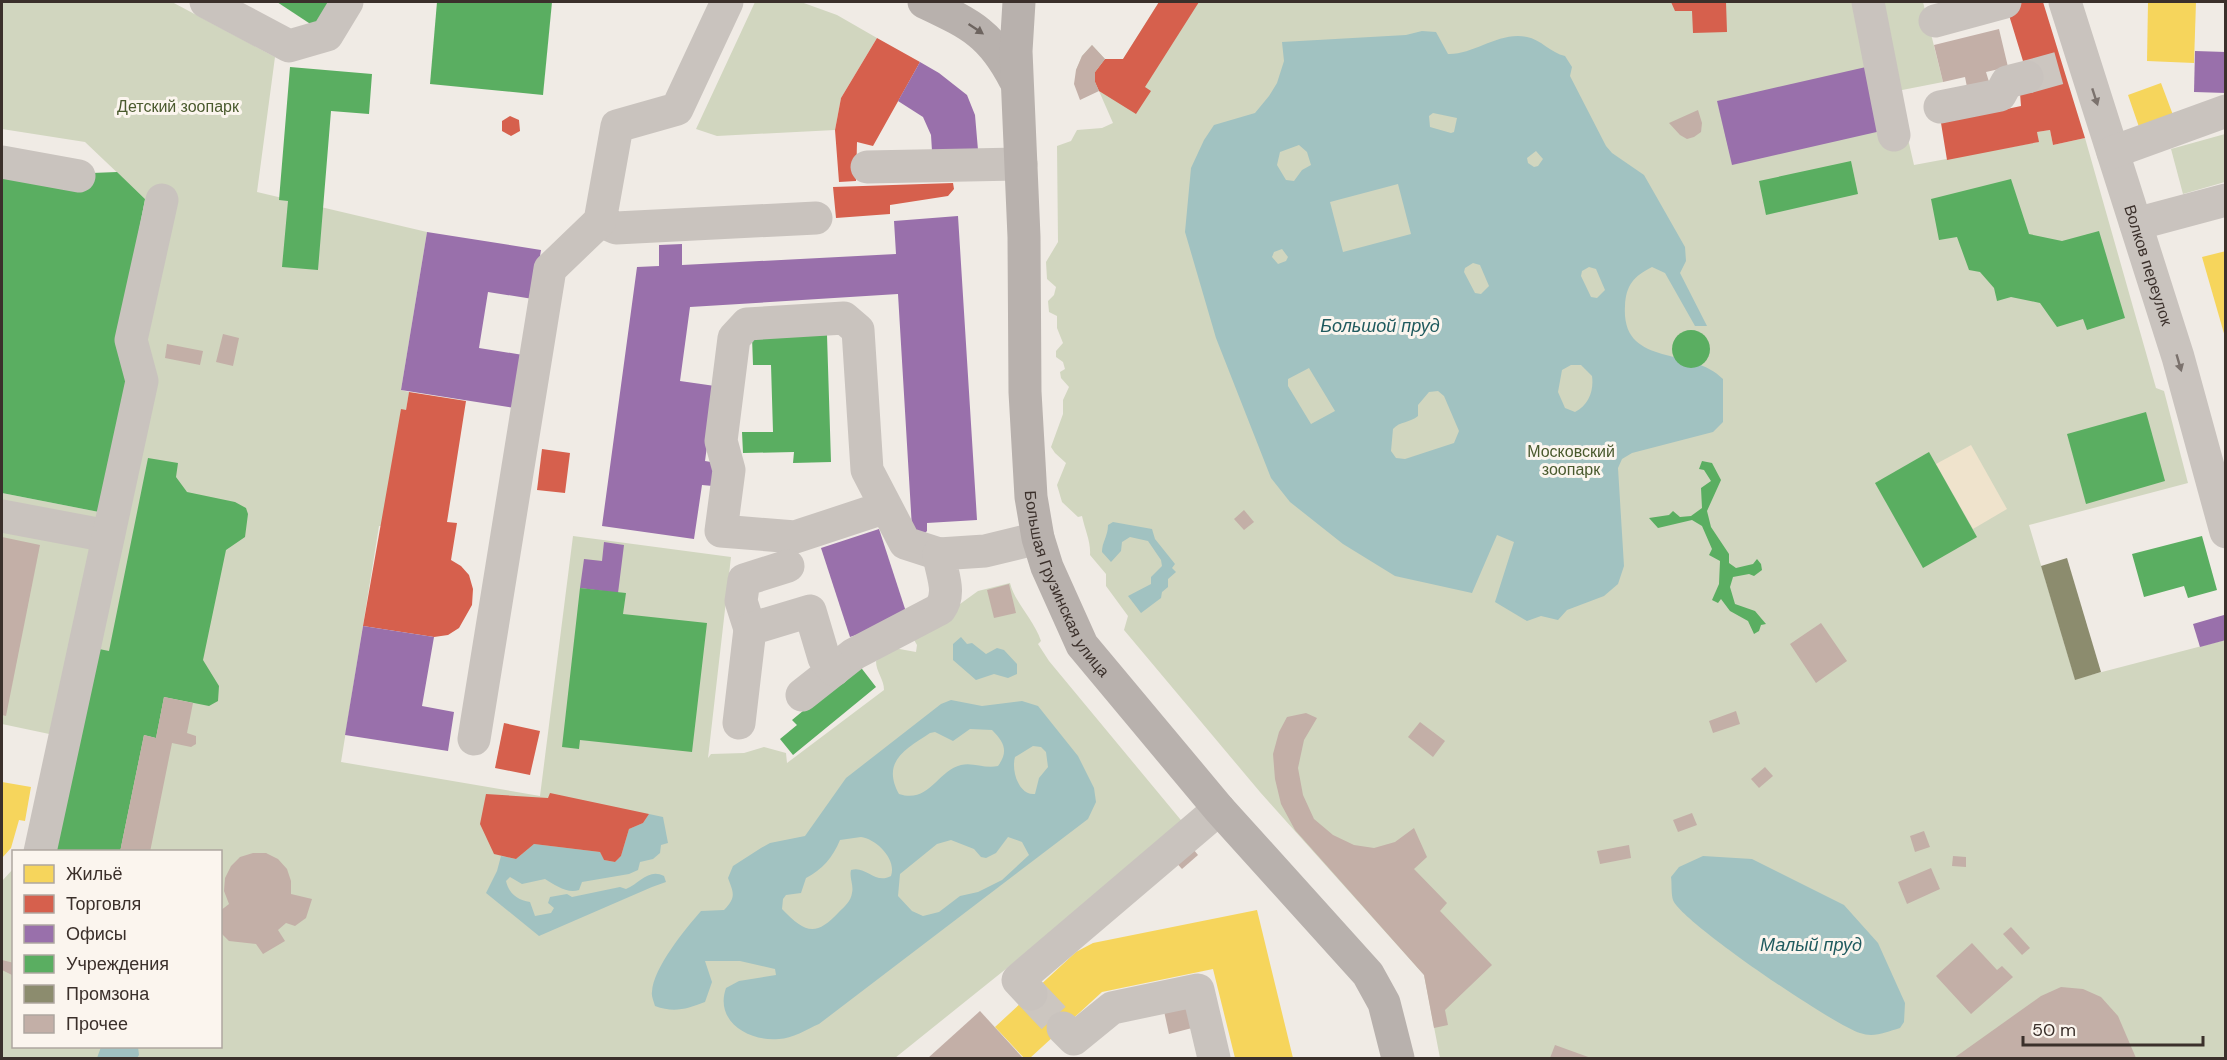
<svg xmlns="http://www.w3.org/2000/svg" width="2227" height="1060" viewBox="0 0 2227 1060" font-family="'DM Sans',sans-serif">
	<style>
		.green { fill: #d1d6bf }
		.sand { fill: #efe3cc }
		.water { fill: #a1c2c1; fill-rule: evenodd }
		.homes { fill: #f6d55c }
		.shops { fill: #d6604d }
		.offices { fill: #9970ab }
		.public { fill: #5aae61 }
		.industry { fill: #8c8c6e }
		.building { fill: #c3afa7 }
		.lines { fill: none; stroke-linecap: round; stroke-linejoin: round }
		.minor-tunnel { stroke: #ccc6c0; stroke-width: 33; stroke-dasharray: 33 16; stroke-linecap: butt }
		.minor { stroke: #c9c3be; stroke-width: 33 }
		.major { stroke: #b8b1ad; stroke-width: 33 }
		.oneway { fill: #6d645f }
		.oneway2 { fill: #7b726d }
		.labels { text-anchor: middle; stroke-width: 6; stroke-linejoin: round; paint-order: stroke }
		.park-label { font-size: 16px; fill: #4a5a2e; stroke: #fbf5ee }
		.street-label { font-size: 16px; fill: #3b302b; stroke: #fbf5ee }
		.water-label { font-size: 18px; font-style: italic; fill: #1f5a5e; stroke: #fbf5ee }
	</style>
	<rect width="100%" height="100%" fill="#f0ebe5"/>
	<!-- green -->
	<g class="green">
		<path d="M2,2H172L275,57L257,192L427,232L401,390L409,392L406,410L382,526H379L341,762L540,796L573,536L731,557L708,758L711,754L744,753L764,747L786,753L787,763L884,690C884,679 876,672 876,661L894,648L916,652L917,645L913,638L978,591L1010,583C1015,603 1034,620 1041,641L1038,644L1049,661L1185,825L895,1058H2V881L13,869L14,1046H220V852L29,851L54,735L2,724V493L99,512L119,336L145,199L85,142L2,129Z"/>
		<polygon points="755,2 801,2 837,15 877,38 841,98 835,130 717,136 696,129"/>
		<path d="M1159,2H1923L1943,82L1897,91L1914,165L2038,142L2037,132L2050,130L2053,145L2085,138L2156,388L2164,391L2188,483L2029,525L2075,679L2225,640V1058H1440L1424,975L1260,792L1124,630L1128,616L1106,586V574L1090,555C1091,542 1085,530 1082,516L1078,517L1062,502L1057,485L1066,463L1055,453L1051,447L1063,414V400L1069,387L1061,378L1060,372L1065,369L1063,362L1056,357V351L1063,343L1057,328V316L1049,312L1048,301L1054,295L1056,287L1047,279L1046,262L1058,242L1057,146L1071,141L1077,130L1102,128L1113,123L1099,91L1076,70L1082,56L1092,45L1105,59H1123Z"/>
		<polygon points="2225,134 2225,182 2183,194 2171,149"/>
	</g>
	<!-- sand -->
	<polygon class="sand" points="1971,445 2007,509 1973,529 1936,464"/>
	<!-- water -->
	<g class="water">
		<path d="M1422,31L1436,32L1448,54C1474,55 1499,31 1527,37C1540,39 1551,53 1565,56L1572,67L1570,76L1606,146L1612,153L1644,175L1656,196L1685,247L1686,261L1680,273L1707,326H1695L1665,273L1652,267C1634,276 1626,285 1625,306C1621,368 1691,346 1723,379V422L1713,432L1632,453L1622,459L1618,468L1624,566L1618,584L1604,596L1567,610L1558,620L1541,616L1527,621L1495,602L1514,542L1497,535L1472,593L1395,576L1343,544L1290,502L1271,478L1216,338L1185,232L1191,168L1204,140L1214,125L1255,113L1269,96L1277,83L1284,61L1282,42L1406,35ZM1433,113L1457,118L1454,132L1451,133L1430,127L1429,116ZM1299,145L1307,152L1311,165L1302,170L1294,181L1286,180L1277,165L1280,152ZM1536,151L1543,159L1538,166L1534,167L1528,163L1527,158ZM1398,184L1411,234L1343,252L1330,202ZM1282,249L1288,257L1286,261L1278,264L1272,257L1274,252ZM1473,263L1480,265L1489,286L1481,294L1475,293L1464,272L1465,268ZM1589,267L1596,269L1605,290L1597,298L1591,297L1581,276L1582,271ZM1571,365H1581L1592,376C1594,390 1589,405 1575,412L1565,408L1558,392L1562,370ZM1309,368L1335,411L1311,424L1288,386V379ZM1438,391L1444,396L1459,431L1454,443L1405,459L1396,458L1391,451L1393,429C1400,421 1410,423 1418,416V405L1429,392Z"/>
		<path d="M1113,522L1152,529L1155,539L1175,564L1172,568L1176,572L1168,579V587L1162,592L1161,598L1141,613L1128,596L1151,584V577L1162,566L1161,560L1148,541L1130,537L1122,542L1121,551L1111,562L1102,552C1102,542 1108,536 1108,525Z"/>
		<polygon points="961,637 967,644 972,643 986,654 997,648 1004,650 1017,664 1017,674 1008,678 994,674 976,680 953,660 953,644"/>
		<path d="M951,700L982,706L1022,701L1038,706L1078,756L1094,788L1096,802L1088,819L819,1024C807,1029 792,1039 779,1039C750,1042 714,1022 726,988L739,981L776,975L775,969L740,961H705L712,982L705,1002C687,1009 674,1013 655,1006C654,1002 651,996 652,992C653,968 686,928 701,911L724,910C736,897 734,894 728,878L733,866L761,848L770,843L805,836L846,778L941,704ZM970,729L992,730C1004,742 1009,751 998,766C985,769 973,762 961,765C937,771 929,804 899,794C881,761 906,749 930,733L935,732L953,741ZM1033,746L1041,747L1046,752L1048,767L1039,778L1035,794C1019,796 1011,771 1015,757ZM861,837C876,839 897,859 891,876C875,885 866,865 851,870C849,878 854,885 852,893C851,901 845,906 839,912C816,937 805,933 782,909L783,899L786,895L801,893L806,878C822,870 833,857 840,840ZM1008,837L1022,842L1029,855L1002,880L978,892L960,896L939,912L923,916L912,911L898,896L900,874L937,844L951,840L974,849L981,857L986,858L996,853Z"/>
		<path d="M649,814L663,817L668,843L661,845L660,853L653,859L640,862L638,870L629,874L582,882L579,890C567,894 555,885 545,879L522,884L510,877L506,881C509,894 518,900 530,902L535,916L551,913L554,908L548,903L550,897L567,894L572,897L620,887L626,889C640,883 649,868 664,876L666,882L652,887L539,936L486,893L497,871L501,856L516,859L534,844L600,852L604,860L615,862L621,856L629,829L643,823Z"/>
		<path d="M1703,856L1752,859L1844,905L1878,943L1905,1003L1904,1022L1900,1028C1886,1032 1874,1038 1860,1033C1835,1026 1681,922 1673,900C1671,894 1672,884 1671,877L1679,867Z"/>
		<polygon points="101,1047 138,1047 139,1055 137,1058 97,1058"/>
	</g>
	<!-- homes -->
	<g class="homes">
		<polygon points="2148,2 2196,2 2194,63 2147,61"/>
		<polygon points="2161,83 2173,115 2139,127 2128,95"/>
		<polygon points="2226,251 2226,337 2225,337 2202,257"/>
		<polygon points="2,782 31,787 25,821 19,820 11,848 2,858"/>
		<polygon points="1257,910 1293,1058 1235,1058 1213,969 1102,992 1030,1058 1024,1058 995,1027 1076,952 1093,943"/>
	</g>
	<!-- shops -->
	<g class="shops">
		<polygon points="1159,2 1199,2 1145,87 1151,91 1136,114 1099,91 1095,82 1095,72 1105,59 1123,59"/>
		<polygon points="1671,2 1726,2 1727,32 1693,33 1692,11 1675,11"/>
		<polygon points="2005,2 2043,2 2085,138 2053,145 2050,130 2037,132 2039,142 1947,160 1941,123 2021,106 2020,93 2030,84"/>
		<polygon points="877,38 920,62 873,146 857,142 856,181 839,182 835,130 841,98"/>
		<polygon points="510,116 519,120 520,131 511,136 502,131 502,121"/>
		<polygon points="953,183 954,189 948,196 890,205 890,214 836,218 833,187"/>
		<polygon points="409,392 466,401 447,522 457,523 451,560 461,566 469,575 473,589 472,605 459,628 448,635 434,637 363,626 401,409 406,410"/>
		<polygon points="542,449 570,453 565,493 537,490"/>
		<polygon points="504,723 540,731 530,775 495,768"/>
		<polygon points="550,793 649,814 643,823 629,829 621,856 615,862 604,860 600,852 534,844 516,859 494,854 480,824 486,794 548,798"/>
	</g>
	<!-- offices -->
	<g class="offices">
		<polygon points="2195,51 2226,52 2226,93 2194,92"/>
		<polygon points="920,62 939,73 967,95 975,115 978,150 932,151 931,135 923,117 898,101"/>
		<polygon points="1866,67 1881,131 1732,165 1717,101"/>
		<polygon points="958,216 977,520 927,523 927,531 923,535 912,528 898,294 690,307 680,381 715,386 705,461 717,463 713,486 702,485 694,539 602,526 637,267 659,266 659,245 682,244 682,265 896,254 894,221"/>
		<polygon points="427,232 541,250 533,299 488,292 479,348 523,355 515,408 401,390"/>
		<polygon points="879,529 908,618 850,637 821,548"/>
		<polygon points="604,542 624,545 618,593 580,588 584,559 602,561"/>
		<polygon points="2224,615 2226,640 2200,647 2193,624"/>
		<polygon points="363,626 434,637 422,706 454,712 448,751 345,735"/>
	</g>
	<!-- public -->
	<g class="public">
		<polygon points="277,2 332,2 315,27"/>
		<polygon points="437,2 552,2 543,95 430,84"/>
		<polygon points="290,67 372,74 369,114 331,111 318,270 282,267 288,201 279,200"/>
		<polygon points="1851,161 1858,194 1766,215 1759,181"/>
		<polygon points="117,172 145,199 119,336 131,358 99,512 2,493 2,173 88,189 92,173"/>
		<polygon points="2011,179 2029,234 2062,241 2099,231 2125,318 2087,330 2083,319 2057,327 2040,303 2011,297 1997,301 1994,288 1980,272 1969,270 1957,237 1939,240 1931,199"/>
		<circle cx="1691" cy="349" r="19"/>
		<polygon points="827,335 831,462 793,463 794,452 743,453 742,432 773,432 771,365 753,365 752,337"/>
		<polygon points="2146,412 2165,481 2086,504 2067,434"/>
		<polygon points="1929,452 1977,537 1923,568 1875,483"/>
		<polygon points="148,458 178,463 176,477 187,492 235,502 246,508 248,514 245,537 226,550 203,660 219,686 218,701 209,706 164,697 156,738 144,735 120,852 55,852 99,649 109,651"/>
		<polygon points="1702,461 1712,463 1721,480 1707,511 1711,527 1729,554 1729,563 1736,568 1753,564 1757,559 1761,564 1762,570 1754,576 1749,574 1733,577 1730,587 1735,604 1755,611 1766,624 1761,625 1759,631 1754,634 1748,621 1730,611 1721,599 1718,603 1712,600 1719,584 1720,561 1709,555 1712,549 1702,526 1692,520 1658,528 1649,518 1669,515 1673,511 1680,517 1691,516 1702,508 1701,488 1711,481 1704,470 1699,469"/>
		<polygon points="2202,536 2217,590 2188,598 2184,586 2144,597 2132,554"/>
		<polygon points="580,588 626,593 623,614 707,623 692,752 580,740 579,749 562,747"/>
		<polygon points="859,665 876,687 793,755 780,739 797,725 792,720"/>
	</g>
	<!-- industry -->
	<polygon class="industry" points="2067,558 2101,672 2075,680 2041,566"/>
	<!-- building -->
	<g class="building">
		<polygon points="1999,29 2008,67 1986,72 1989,82 1967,87 1965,77 1943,82 1934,45"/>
		<polygon points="1092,45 1105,59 1095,72 1095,82 1099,91 1080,100 1074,84 1076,70 1082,56"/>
		<polygon points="1698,110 1702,123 1701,132 1694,137 1687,139 1680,135 1669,123"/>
		<polygon points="223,334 239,338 233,366 216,362"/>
		<polygon points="167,344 203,351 200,365 165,358"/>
		<polygon points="1244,510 1254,522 1244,530 1234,519"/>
		<polygon points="2,537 40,545 6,716 2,715"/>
		<polygon points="1009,584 1016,613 994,618 987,590"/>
		<polygon points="1821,623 1847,661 1816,683 1790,644"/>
		<polygon points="164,697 193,703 187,733 196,736 196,744 191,747 172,743 150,852 120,852 144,735 156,738"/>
		<polygon points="1736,711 1740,724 1713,733 1709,721"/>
		<polygon points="1306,713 1317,718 1304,740 1298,768 1303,795 1314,819 1333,835 1354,845 1374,848 1395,842 1414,828 1427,857 1414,869 1447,903 1440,911 1492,965 1445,1010 1448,1025 1434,1028 1424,975 1295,830 1281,804 1275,779 1273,754 1279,732 1287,717"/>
		<polygon points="1420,722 1445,741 1433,757 1408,737"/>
		<polygon points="1765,767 1773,776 1759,788 1751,779"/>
		<polygon points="1692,813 1697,825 1678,832 1673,820"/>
		<polygon points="1924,831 1930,847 1915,852 1910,836"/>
		<polygon points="1189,844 1198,855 1182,869 1173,859"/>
		<polygon points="1629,845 1631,858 1600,864 1597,851"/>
		<polygon points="253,853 266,853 278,859 287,869 291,881 291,894 312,899 306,918 295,926 286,923 278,930 285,941 263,954 256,944 229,941 220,932 220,911 229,904 224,891 225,878 231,866 240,857"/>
		<polygon points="1953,856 1966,857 1966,867 1952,866"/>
		<polygon points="1931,868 1940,889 1907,904 1898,882"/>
		<polygon points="2011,927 2030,948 2022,955 2003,934"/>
		<polygon points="1972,943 1997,970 2002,966 2013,977 1971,1014 1936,976"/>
		<polygon points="2,960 14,963 12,975 2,970"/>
		<polygon points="2061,987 2083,989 2101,997 2118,1016 2136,1058 1954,1058 2041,996"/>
		<polygon points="1187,1006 1192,1028 1169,1034 1164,1011"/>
		<polygon points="980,1011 1022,1057 928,1058"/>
		<polygon points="1555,1045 1591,1058 1550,1058"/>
	</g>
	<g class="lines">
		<!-- minor-tunnel -->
		<g class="minor-tunnel">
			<polyline points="2027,77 2063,67"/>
			<polyline points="1031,994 1063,1028"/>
		</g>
		<!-- minor -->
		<g class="minor">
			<polyline points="206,2 289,46 327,35 347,2"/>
			<polyline points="1868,2 1894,135"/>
			<path id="s1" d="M2065,2L2178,357L2226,532"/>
			<polyline points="1935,21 2005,2"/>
			<polyline points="1940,107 2000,95 2007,82 2027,77"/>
			<polyline points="2113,152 2226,111"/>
			<polyline points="2,162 79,176"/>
			<polyline points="867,167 1021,164"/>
			<polyline points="600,221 616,228 816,218"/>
			<polyline points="2136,224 2226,200"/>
			<polyline points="886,507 795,537 721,531 729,470 721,441 734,338 747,324 844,318 858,330 867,470 905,543 939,554"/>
			<polyline points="2,516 108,536"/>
			<polyline points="750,629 741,601 744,580 788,566"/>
			<path d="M802,695L854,654L940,609C952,592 941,573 939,554L985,551L1038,538"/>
			<polyline points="739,723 750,629 810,611 824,658 834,670"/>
			<polyline points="474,739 550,269 600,221 617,126 677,109 727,2"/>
			<polyline points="40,852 142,381 131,340 162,200"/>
			<polyline points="1031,994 1018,980 1219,809"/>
			<polyline points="1063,1028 1074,1039 1112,1008 1198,990 1214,1058"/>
		</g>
		<!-- major -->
		<g class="major">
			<path d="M924,2C970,24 991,33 1015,80"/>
			<path id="s2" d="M1019,2L1016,51L1024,237L1025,392L1031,497L1038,538L1047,567L1082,645L1219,809L1368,974L1384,1003L1398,1058"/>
		</g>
	</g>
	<!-- one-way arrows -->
	<defs><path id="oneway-solid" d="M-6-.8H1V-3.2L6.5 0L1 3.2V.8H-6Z" transform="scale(1.5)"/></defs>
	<use class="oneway" href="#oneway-solid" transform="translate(976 29) rotate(34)"/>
	<g class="oneway2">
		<use href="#oneway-solid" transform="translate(2095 97) rotate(72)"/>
		<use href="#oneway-solid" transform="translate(2179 363) rotate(74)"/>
	</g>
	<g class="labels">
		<!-- park labels -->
		<g class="park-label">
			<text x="178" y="112">Детский зоопарк</text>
			<text x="1571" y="457">Московский<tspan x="1571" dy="18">зоопарк</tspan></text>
		</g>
		<!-- street labels -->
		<g class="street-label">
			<text dy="6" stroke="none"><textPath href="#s1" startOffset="276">Волков переулок</textPath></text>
			<text dy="6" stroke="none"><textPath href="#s2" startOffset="590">Большая Грузинская улица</textPath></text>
		</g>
		<!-- water labels -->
		<g class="water-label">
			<text x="1380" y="332">Большой пруд</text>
			<text x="1811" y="951">Малый пруд</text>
		</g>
	</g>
	<!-- border -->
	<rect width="2227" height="1060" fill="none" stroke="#3b302b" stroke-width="6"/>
	<!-- legend -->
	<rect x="12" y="850" width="210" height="198" fill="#fbf5ee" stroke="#aea6a0" stroke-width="1.5"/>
	<rect x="24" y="865" width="30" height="18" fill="#f6d55c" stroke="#aea6a0" stroke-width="1.5"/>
	<text x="66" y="880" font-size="18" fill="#3b302b">Жильё</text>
	<rect x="24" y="895" width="30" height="18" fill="#d6604d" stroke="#aea6a0" stroke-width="1.5"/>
	<text x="66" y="910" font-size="18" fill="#3b302b">Торговля</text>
	<rect x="24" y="925" width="30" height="18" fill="#9970ab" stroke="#aea6a0" stroke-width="1.5"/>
	<text x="66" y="940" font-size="18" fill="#3b302b">Офисы</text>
	<rect x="24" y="955" width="30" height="18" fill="#5aae61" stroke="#aea6a0" stroke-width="1.5"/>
	<text x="66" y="970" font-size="18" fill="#3b302b">Учреждения</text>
	<rect x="24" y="985" width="30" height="18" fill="#8c8c6e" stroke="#aea6a0" stroke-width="1.5"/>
	<text x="66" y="1000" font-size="18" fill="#3b302b">Промзона</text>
	<rect x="24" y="1015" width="30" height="18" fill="#c3afa7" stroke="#aea6a0" stroke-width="1.5"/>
	<text x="66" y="1030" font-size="18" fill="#3b302b">Прочее</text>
	<!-- scale -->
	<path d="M2023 1036v9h180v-9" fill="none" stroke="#3b302b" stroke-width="3"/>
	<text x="2032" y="1036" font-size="18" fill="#3b302b" stroke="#fbf5ee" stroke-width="4.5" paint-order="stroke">50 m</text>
</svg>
